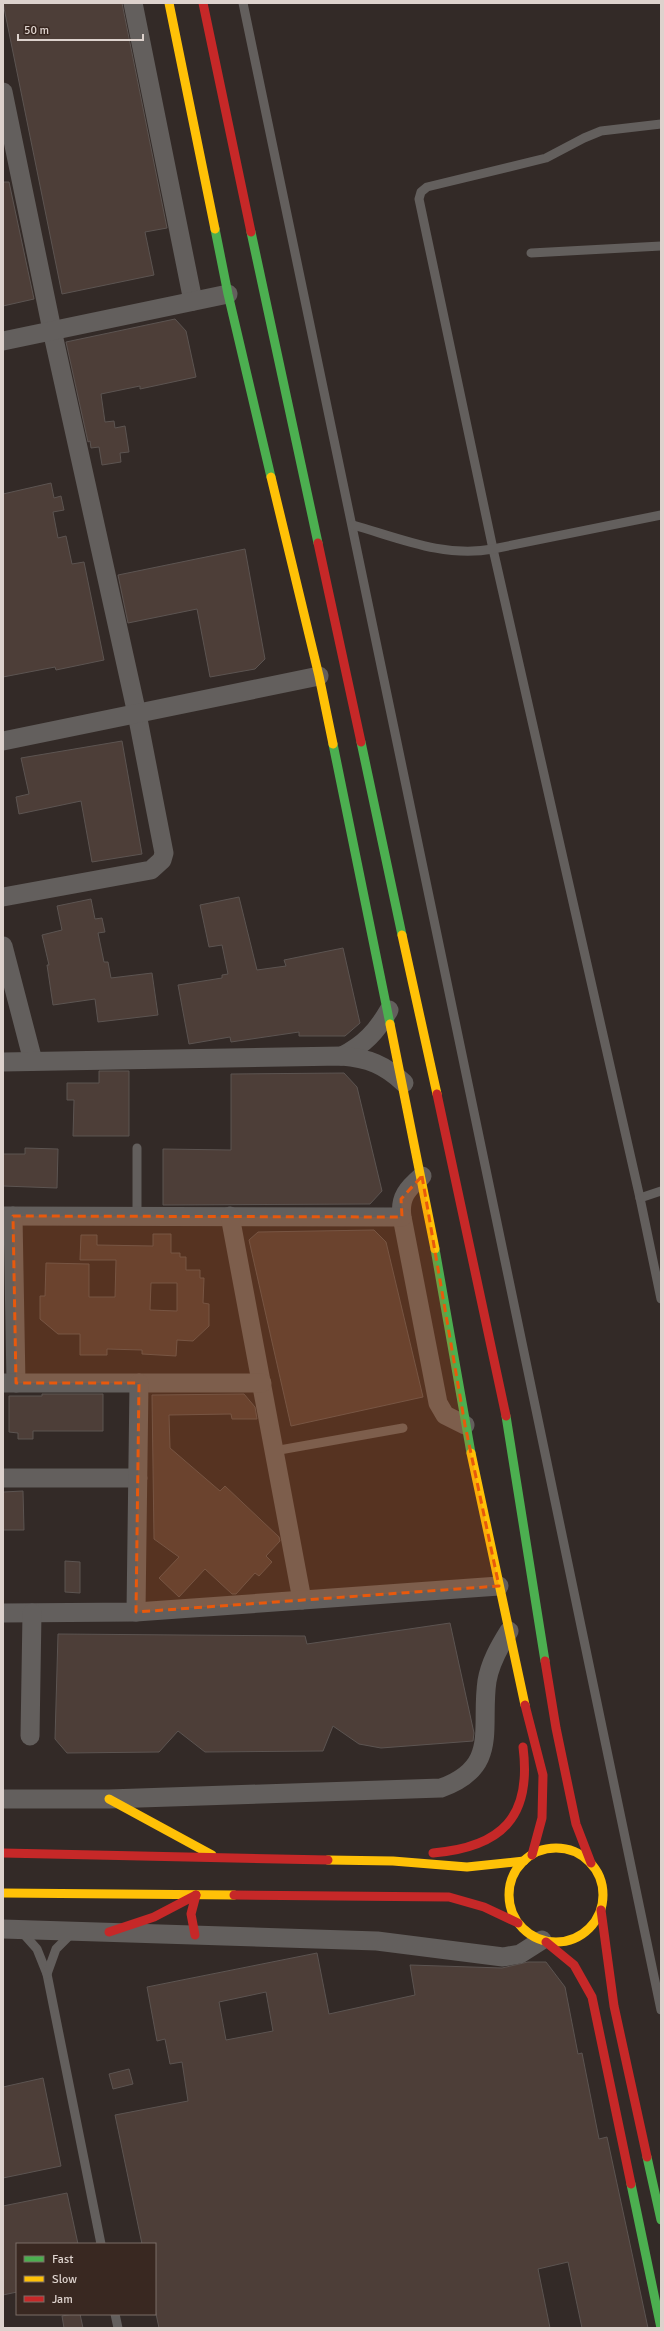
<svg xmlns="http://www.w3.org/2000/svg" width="664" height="2331" viewBox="0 0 664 2331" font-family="Signika,sans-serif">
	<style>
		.building { fill: #4d3e38; stroke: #5c5451; fill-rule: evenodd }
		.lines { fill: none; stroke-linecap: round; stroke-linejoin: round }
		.lane { stroke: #635f5d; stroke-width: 9 }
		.street { stroke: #635f5d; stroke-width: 19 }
		.fast { stroke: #4caf50; stroke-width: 9 }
		.slow { stroke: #ffc107; stroke-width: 9 }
		.jam { stroke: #c62828; stroke-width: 9 }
		.marked { fill: #e8590c; fill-opacity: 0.2; stroke: #e8590c; stroke-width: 3; stroke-dasharray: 8 5; stroke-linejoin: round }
	</style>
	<rect width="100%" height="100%" fill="#332a27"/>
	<!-- building -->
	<g class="building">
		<polygon points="3,3 122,3 167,228 145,232 154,275 62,294"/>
		<polygon points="3,182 9,182 34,299 3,306"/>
		<polygon points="175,319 186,331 196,377 140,389 140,386 101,394 105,422 114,421 115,428 125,426 129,452 120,453 121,462 102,465 99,447 91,448 90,441 88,442 66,342"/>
		<polygon points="51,483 54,498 61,496 64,510 53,512 58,538 66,536 72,564 84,562 104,660 56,670 55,667 3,677 3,494"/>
		<polygon points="245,549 265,659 255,669 210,677 197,609 128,623 118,575"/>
		<polygon points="122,741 142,854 92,862 81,801 19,814 16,797 29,794 21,758"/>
		<polygon points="239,897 257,970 286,966 284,960 343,948 360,1023 345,1036 299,1036 299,1032 231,1042 230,1037 189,1044 178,985 222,978 222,975 228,974 222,945 209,947 200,905"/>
		<polygon points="91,899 95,919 102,918 105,932 98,933 104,962 108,962 111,978 152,973 158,1015 98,1022 95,999 53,1005 47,965 49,965 42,935 62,930 57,906"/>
		<polygon points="99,1071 129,1071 129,1136 73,1136 74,1100 67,1100 67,1083 99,1083"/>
		<polygon points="344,1073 357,1087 382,1191 370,1204 163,1205 163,1149 231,1150 231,1074"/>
		<polygon points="25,1148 58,1149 57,1188 3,1186 3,1154 25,1154"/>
		<polygon points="374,1230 386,1242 423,1397 291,1426 249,1240 258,1232"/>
		<path d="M153,1234H171V1253H180V1257H186V1270H200V1278H204L203,1303L209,1304V1326L193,1341L177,1340L176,1356L142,1354V1350L107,1349V1355H80V1334H58L40,1319V1296H45L46,1263L89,1264V1297H115L116,1260H80L81,1235H97V1245L153,1246ZM151,1283H177V1311L150,1310Z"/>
		<polygon points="42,1394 103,1394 103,1431 33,1431 33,1439 18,1439 18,1433 9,1432 9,1396 42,1396"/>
		<polygon points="244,1394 255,1407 257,1419 232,1419 231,1414 169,1415 170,1448 220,1491 225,1486 279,1537 280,1541 266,1556 272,1562 259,1576 255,1573 236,1594 232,1594 205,1569 179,1597 159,1578 179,1557 154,1539 152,1395"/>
		<polygon points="23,1491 24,1530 3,1530 3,1492"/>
		<polygon points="65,1561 80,1562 80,1593 65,1592"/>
		<polygon points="450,1623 474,1733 473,1741 381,1748 359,1744 333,1726 323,1751 205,1752 178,1731 159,1752 67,1753 55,1739 58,1634 305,1636 307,1644"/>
		<path d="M317,1953L329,2014L415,1995L410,1965L502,1968L528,1962H546L565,1987L578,2054L582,2053L599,2139L607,2137L648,2328H582L568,2262L538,2269L550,2328H159L155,2309V2244H142L115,2115L188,2101L182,2062L170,2064L165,2039L157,2041L147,1987ZM266,1992L273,2031L226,2040L219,2002Z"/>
		<polygon points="129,2069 133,2084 113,2089 109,2074"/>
		<polygon points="43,2078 61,2166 3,2178 3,2087"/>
		<polygon points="67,2193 78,2244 17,2244 17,2292 3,2295 3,2206"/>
		<polygon points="73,2314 80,2314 83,2328 64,2328 62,2316"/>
	</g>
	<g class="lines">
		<!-- lane -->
		<g class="lane">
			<polyline points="243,3 661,2010"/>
			<polyline points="661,124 601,131 584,138 546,158 427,187 421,192 419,199 493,549 640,1198 661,1299"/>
			<polyline points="531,253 661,246"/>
			<path d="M353,525C399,538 444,558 493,549L661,515"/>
			<polyline points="137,1148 137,1216"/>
			<polyline points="640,1198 661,1191"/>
			<polyline points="274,1451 403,1428"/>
			<polyline points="21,1931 37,1949 47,1974 101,2244"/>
			<polyline points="47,1974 56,1949 72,1933"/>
			<polyline points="115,2314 118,2328"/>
		</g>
		<!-- street -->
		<g class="street">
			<polyline points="133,3 193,301"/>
			<polyline points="3,92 52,330 137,714 164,853 162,860 151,870 3,897"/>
			<polyline points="3,341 228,294"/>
			<polyline points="3,741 319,676"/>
			<polyline points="3,946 33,1061"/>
			<path d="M342,1056C364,1045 377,1031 389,1010"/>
			<path d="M3,1062L342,1056C368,1058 385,1065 404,1083"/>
			<path d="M422,1176C408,1188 399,1197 402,1217L438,1403L445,1415L465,1425"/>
			<polyline points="3,1216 402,1217"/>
			<polyline points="13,1216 16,1383"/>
			<polyline points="230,1216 302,1600"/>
			<polyline points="3,1383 262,1383"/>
			<polyline points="3,1478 138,1478"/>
			<polyline points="136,1612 139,1383"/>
			<polyline points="3,1613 136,1612 499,1586"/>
			<polyline points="30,1736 32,1613"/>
			<path d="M3,1799H109L441,1788C500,1767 480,1728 487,1681C490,1663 499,1647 509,1631"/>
			<polyline points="3,1929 377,1941 503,1957 520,1954 542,1940"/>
		</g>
		<!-- fast -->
		<g class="fast">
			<polyline points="215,229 228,294 271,477"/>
			<polyline points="251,232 318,543"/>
			<polyline points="361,742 402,935"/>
			<polyline points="333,744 390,1024"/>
			<polyline points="435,1249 471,1453"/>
			<polyline points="506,1416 545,1661"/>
			<polyline points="647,2157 661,2220"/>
			<polyline points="631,2184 661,2328"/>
		</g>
		<!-- slow -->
		<g class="slow">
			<polyline points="169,3 215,229"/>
			<polyline points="271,477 319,676 333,744"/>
			<polyline points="402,935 437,1094"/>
			<polyline points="390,1024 435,1249"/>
			<polyline points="471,1453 525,1705"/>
			<polyline points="109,1799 212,1855"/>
			<circle cx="556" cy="1895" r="47"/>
			<polyline points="328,1860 393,1861 467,1867 524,1861"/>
			<polyline points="3,1893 234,1895"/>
		</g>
		<!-- jam -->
		<g class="jam">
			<polyline points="203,3 251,232"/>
			<polyline points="318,543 361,742"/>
			<polyline points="437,1094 506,1416"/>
			<polyline points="545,1661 556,1728 576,1824 591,1863"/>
			<polyline points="525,1705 543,1775 542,1818 532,1855"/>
			<polyline points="3,1853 328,1860"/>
			<path d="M433,1853C502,1847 532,1817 523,1747"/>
			<polyline points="234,1895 449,1897 484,1907 518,1923"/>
			<polyline points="601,1910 614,2006 647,2157"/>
			<polyline points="109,1932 154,1917 196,1895"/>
			<polyline points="195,1935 191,1914 196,1895"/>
			<polyline points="546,1942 574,1965 592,1997 631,2184"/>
		</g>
	</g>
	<!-- marked area -->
	<path class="marked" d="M422,1176L465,1425L499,1586L136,1612L139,1383H16L13,1216L402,1217L401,1199Z"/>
	<!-- border -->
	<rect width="664" height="2331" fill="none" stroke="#ddd2cd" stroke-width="8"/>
	<!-- legend -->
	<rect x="16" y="2243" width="140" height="72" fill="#392821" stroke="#7b6c66"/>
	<rect x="24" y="2256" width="20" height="6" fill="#4caf50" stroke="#7b6c66"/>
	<text x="52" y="2263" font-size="12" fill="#ddd2cd">Fast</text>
	<rect x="24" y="2276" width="20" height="6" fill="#ffc107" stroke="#7b6c66"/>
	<text x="52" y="2283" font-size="12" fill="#ddd2cd">Slow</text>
	<rect x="24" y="2296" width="20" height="6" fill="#c62828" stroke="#7b6c66"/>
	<text x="52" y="2303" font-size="12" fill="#ddd2cd">Jam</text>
	<!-- scale -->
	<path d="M18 34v6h125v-6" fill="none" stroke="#ddd2cd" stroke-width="2"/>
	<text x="24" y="34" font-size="12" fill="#ddd2cd" stroke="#392821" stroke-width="3" paint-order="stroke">50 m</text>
</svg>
